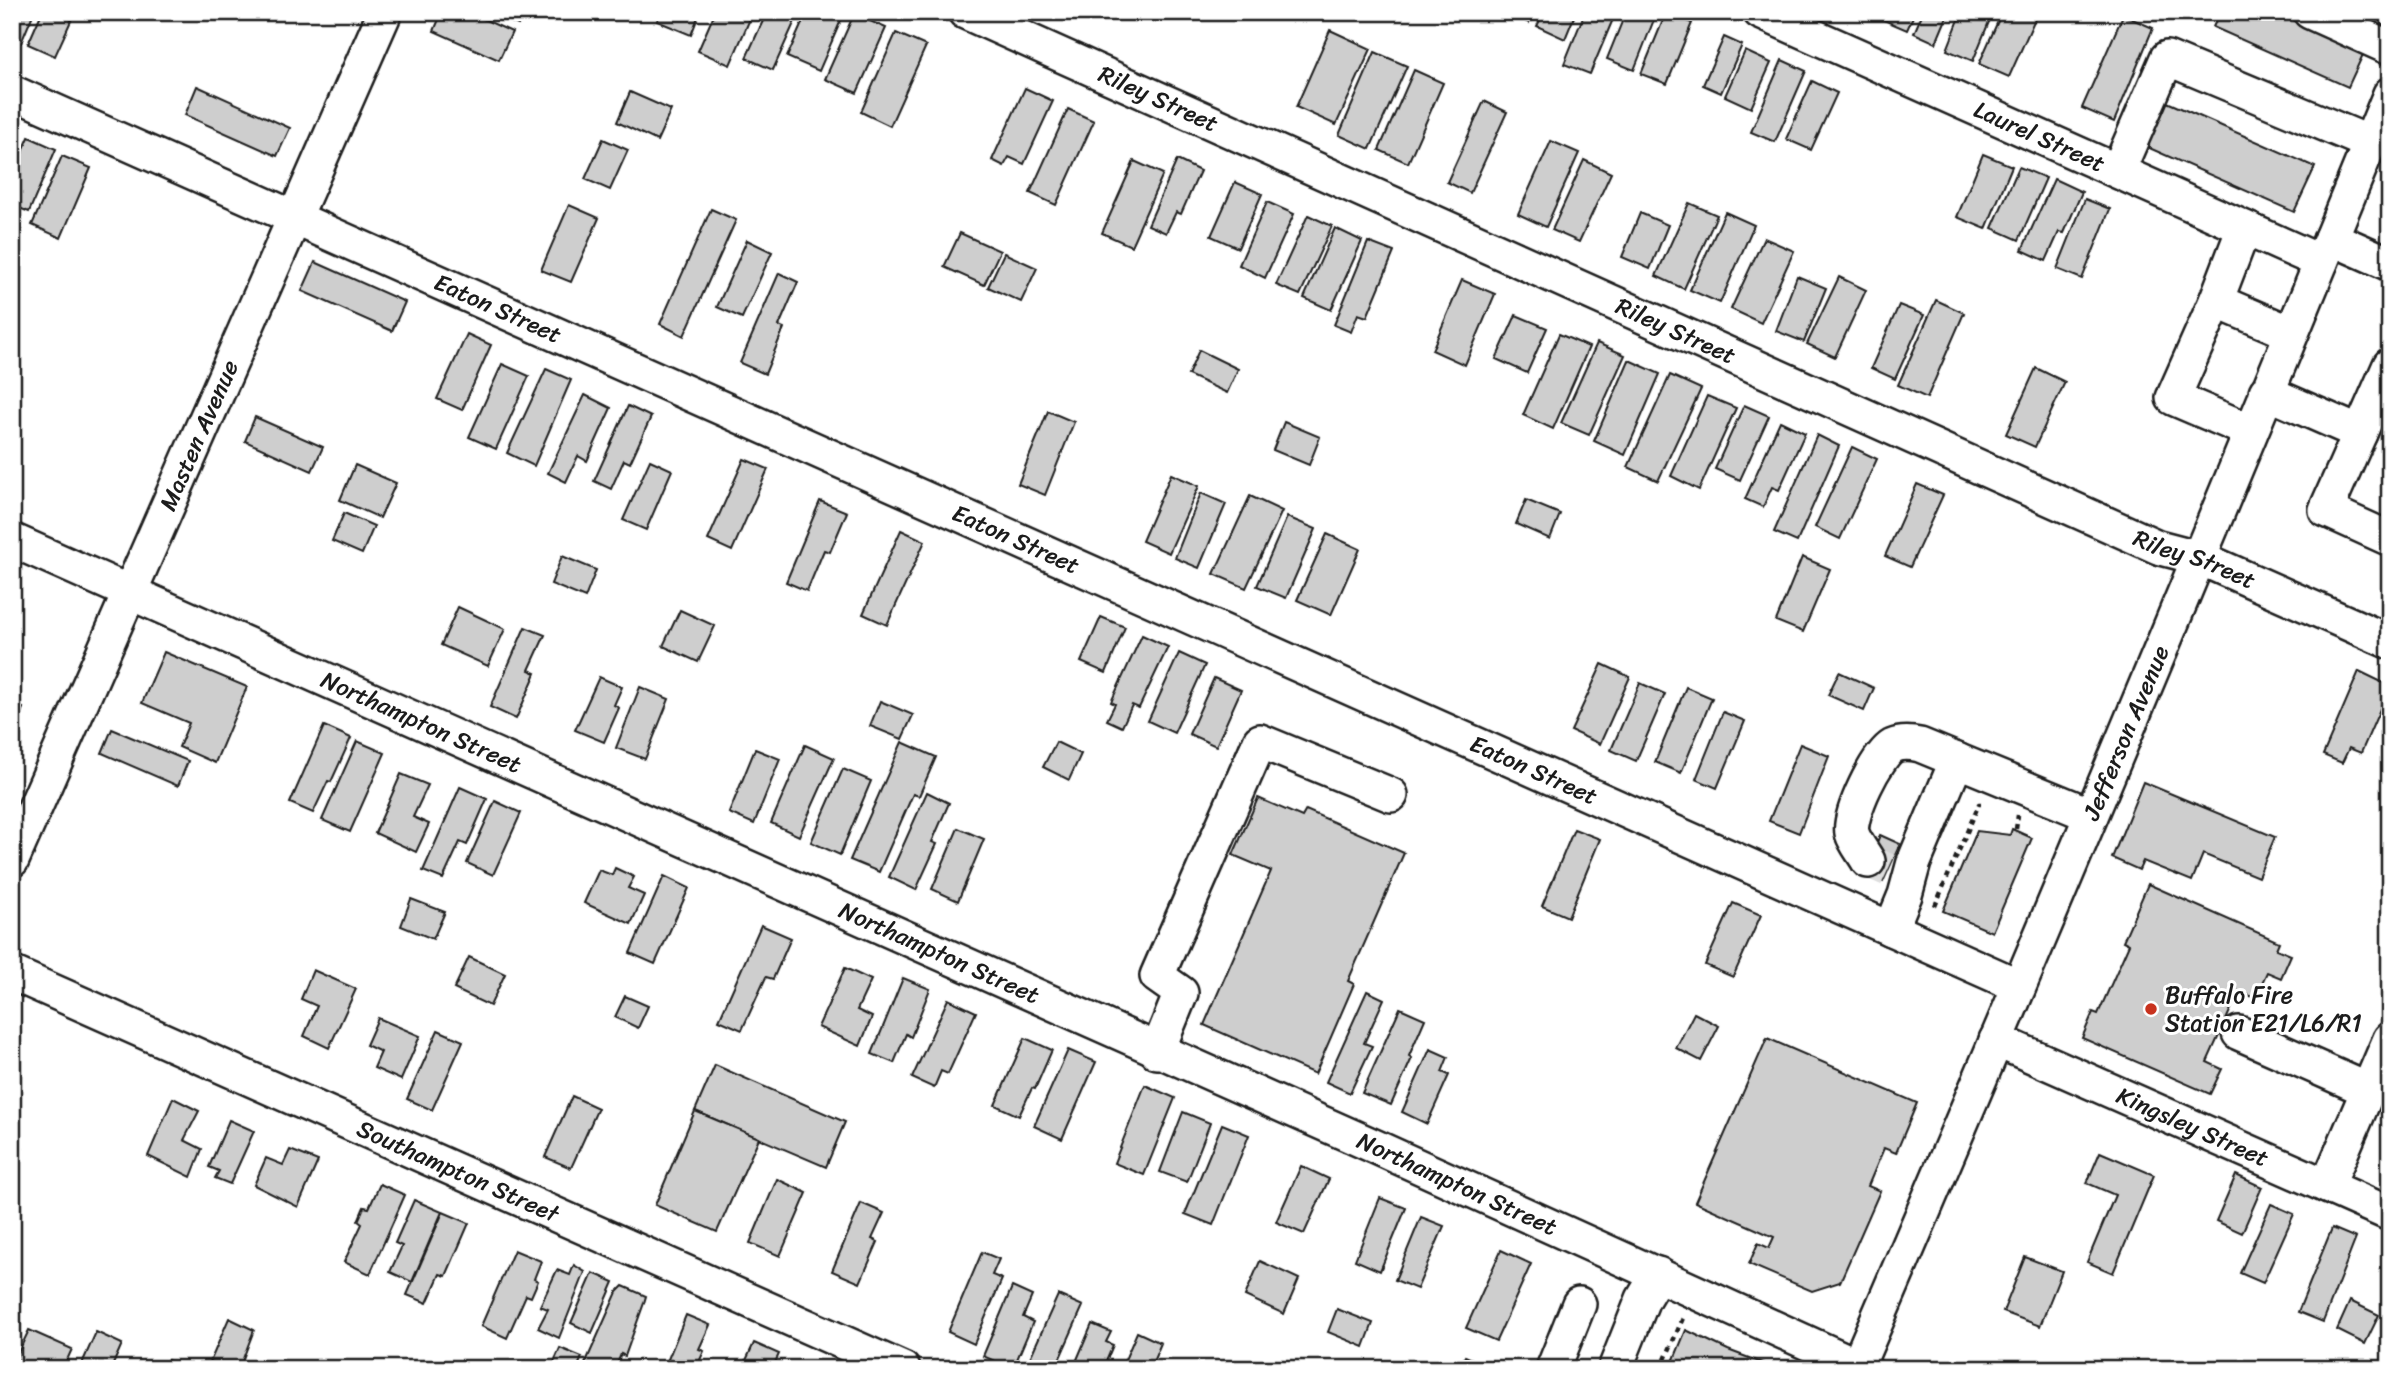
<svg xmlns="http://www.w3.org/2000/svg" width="2402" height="1381" viewBox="0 0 2402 1381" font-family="Sriracha,sans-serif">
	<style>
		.building { fill: #cecece; stroke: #1c1c1c; stroke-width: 2 }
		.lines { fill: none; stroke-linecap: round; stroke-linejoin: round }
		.minor-tunnel { stroke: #ddd; stroke-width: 33; stroke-dasharray: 33 17; stroke-linecap: butt }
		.minor-casing { stroke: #1c1c1c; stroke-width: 38 }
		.path { stroke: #1c1c1c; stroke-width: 4.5; stroke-dasharray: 5 5; stroke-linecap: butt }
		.minor { stroke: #fff; stroke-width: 33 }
		.poi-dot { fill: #c8321e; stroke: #fff; stroke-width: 2.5 }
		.labels { text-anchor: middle; stroke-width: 6; stroke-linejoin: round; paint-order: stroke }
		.street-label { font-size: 24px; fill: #1c1c1c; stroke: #fff }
		.poi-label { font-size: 24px; fill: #1c1c1c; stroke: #fff; text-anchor: start }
	</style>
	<rect width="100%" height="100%" fill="#fff"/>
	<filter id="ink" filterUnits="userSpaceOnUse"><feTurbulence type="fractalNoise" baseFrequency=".0143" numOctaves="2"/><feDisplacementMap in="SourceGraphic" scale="14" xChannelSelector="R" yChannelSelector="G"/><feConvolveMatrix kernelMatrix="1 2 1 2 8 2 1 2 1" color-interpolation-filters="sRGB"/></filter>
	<g filter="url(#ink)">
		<!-- building -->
		<g class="building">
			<polygon points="12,12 34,12 21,43 12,39"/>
			<polygon points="42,12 75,12 55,56 28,44"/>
			<polygon points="442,12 468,12 512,32 499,60 434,31"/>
			<polygon points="489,12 523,12 518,25"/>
			<polygon points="661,12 700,12 691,35 657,21"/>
			<polygon points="715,12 753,12 730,65 698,51"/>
			<polygon points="767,12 799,12 773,70 746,58"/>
			<polygon points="807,12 828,12 842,18 819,71 787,57"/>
			<polygon points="1505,12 1533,12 1529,23"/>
			<polygon points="1544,12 1576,12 1565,39 1537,26"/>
			<polygon points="1585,12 1616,12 1590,74 1564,64"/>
			<polygon points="1626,12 1657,12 1634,70 1607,59"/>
			<polygon points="1881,12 1915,12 1907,30 1879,18"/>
			<polygon points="1923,12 1949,12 1936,43 1914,33"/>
			<polygon points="1962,12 1993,12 1973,61 1947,50"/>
			<polygon points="2002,12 2038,12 2009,77 1979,64"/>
			<polygon points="2220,12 2284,12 2366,48 2348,87 2213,27"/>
			<polygon points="2347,12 2380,12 2375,24"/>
			<polygon points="1666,13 1692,23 1667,84 1641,74"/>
			<polygon points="854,14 886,28 857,93 825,79"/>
			<polygon points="2123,15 2153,28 2114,122 2082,108"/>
			<polygon points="1330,30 1371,49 1336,125 1296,107"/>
			<polygon points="896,33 926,46 890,126 861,112"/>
			<polygon points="1724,37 1742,45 1721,93 1703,85"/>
			<polygon points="1745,51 1771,63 1751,108 1725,96"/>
			<polygon points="1375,52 1407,66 1370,149 1339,135"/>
			<polygon points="1782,60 1806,71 1775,142 1751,132"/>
			<polygon points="1414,70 1443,83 1408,163 1379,150"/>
			<polygon points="1812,81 1837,93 1811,150 1786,139"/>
			<polygon points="197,86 290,128 277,156 185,115"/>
			<polygon points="1025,88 1053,101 1024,164 1009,157 1004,166 992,160"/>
			<polygon points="630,92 671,110 657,141 617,122"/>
			<polygon points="1484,101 1507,112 1470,193 1447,182"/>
			<polygon points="2167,102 2315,167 2294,212 2147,147"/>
			<polygon points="1068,109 1094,121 1056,205 1030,193"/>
			<polygon points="12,126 18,129 12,142"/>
			<polygon points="29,137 56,149 29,212 12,205 12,176"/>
			<polygon points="603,139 628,150 610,190 585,179"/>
			<polygon points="1551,141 1579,153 1546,227 1518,214"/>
			<polygon points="1983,154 2012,166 1986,229 1957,217"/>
			<polygon points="62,156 91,168 61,238 32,225"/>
			<polygon points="1177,160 1200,171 1181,214 1176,212 1166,233 1148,225"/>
			<polygon points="1584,160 1611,173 1579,242 1552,230"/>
			<polygon points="1134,161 1163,174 1131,246 1102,233"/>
			<polygon points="2019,167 2046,178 2019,240 1992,228"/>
			<polygon points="2054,179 2082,192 2064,233 2059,232 2046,261 2022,250"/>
			<polygon points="1235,182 1262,194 1238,248 1211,236"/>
			<polygon points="2085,199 2110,209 2082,279 2057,269"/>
			<polygon points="1267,202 1294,214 1265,278 1239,265"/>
			<polygon points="1689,203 1717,215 1684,289 1656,276"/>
			<polygon points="569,205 599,218 571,282 541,270"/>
			<polygon points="711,209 736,220 684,336 660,324"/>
			<polygon points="1725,212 1754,225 1720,303 1690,290"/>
			<polygon points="1640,213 1668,225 1650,269 1622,257"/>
			<polygon points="1308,215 1332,226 1300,295 1276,285"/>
			<polygon points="1335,228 1362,241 1331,310 1304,298"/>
			<polygon points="960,233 1000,251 984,285 944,267"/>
			<polygon points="1764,238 1794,251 1761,323 1731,309"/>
			<polygon points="747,240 772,252 742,318 717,307"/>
			<polygon points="1368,242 1394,252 1367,317 1358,314 1351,332 1334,325"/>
			<polygon points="1004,253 1037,268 1021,302 988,287"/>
			<polygon points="315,262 405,302 392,331 302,291"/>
			<polygon points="779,273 798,282 779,326 784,328 765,374 740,363"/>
			<polygon points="1797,276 1826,288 1804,342 1776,331"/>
			<polygon points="1839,277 1866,290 1835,357 1807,344"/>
			<polygon points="1462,280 1495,294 1465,365 1432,350"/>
			<polygon points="1936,300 1964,313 1927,398 1898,385"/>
			<polygon points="1899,305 1924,315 1895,379 1871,368"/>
			<polygon points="1516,315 1547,328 1527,373 1496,359"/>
			<polygon points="467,334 491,345 462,410 437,399"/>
			<polygon points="1559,334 1589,347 1553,429 1523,415"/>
			<polygon points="1597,343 1625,355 1589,435 1561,423"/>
			<polygon points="1199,350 1238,369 1227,393 1188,375"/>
			<polygon points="1629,360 1660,374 1625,455 1594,441"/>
			<polygon points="502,364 529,376 496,449 469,437"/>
			<polygon points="2036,368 2065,382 2035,447 2006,434"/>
			<polygon points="546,369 571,380 534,466 507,453"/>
			<polygon points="1670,375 1701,389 1658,481 1628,467"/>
			<polygon points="585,395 611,408 587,461 578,456 566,482 548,473"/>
			<polygon points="1707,396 1736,408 1699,490 1671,476"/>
			<polygon points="1744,405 1769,416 1740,480 1715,469"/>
			<polygon points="628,406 651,417 630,463 624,460 611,489 594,481"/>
			<polygon points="1048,411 1074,422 1045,495 1018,484"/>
			<polygon points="255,417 323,447 312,471 245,441"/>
			<polygon points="1780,421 1805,433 1779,490 1772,487 1763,507 1745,499"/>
			<polygon points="1284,422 1320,437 1309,465 1273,450"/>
			<polygon points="1817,435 1839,446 1797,542 1774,532"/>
			<polygon points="1852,447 1877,459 1840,539 1815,527"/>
			<polygon points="744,459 768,469 732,551 708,540"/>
			<polygon points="650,460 672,470 646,530 623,520"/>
			<polygon points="355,465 396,483 380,518 340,500"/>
			<polygon points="1171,474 1199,486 1169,553 1142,541"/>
			<polygon points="1917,484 1943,495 1910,567 1885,556"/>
			<polygon points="1201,493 1226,504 1199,568 1175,558"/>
			<polygon points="1250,496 1282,511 1246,588 1214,574"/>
			<polygon points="1526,500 1560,514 1550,539 1516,524"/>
			<polygon points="820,501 847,512 830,552 824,550 807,591 786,582"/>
			<polygon points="344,513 374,526 362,554 332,541"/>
			<polygon points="1287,517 1316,529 1286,598 1257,586"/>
			<polygon points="901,530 925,541 887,625 863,614"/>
			<polygon points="1327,534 1360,549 1331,615 1297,600"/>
			<polygon points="562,556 596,570 585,598 551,584"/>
			<polygon points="1802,557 1830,569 1803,632 1776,621"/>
			<polygon points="458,607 505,629 488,666 441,645"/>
			<polygon points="680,610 715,626 698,662 663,646"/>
			<polygon points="1101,617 1125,627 1106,673 1081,662"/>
			<polygon points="525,627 545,635 529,670 536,673 516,719 490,707"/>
			<polygon points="1142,635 1168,647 1139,708 1132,705 1122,727 1107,720 1115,704 1111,702"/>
			<polygon points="164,652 247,687 215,763 179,747 189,723 142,703"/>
			<polygon points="1179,653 1205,665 1174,733 1148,721"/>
			<polygon points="1602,664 1630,677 1600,744 1571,731"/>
			<polygon points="2359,671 2390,686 2361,753 2349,748 2342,763 2323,755"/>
			<polygon points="1839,672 1874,688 1864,711 1828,695"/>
			<polygon points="599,677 622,687 614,705 619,708 604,742 575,730"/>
			<polygon points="1214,678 1241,690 1216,746 1189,734"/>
			<polygon points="1640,683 1665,694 1636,761 1611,750"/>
			<polygon points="640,687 669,699 645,759 616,748"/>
			<polygon points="1686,687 1712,698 1681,773 1655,762"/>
			<polygon points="880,701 913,715 902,739 870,726"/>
			<polygon points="12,704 23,708 12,734"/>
			<polygon points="1723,712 1745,721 1717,788 1696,779"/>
			<polygon points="324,726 351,738 331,782 328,781 313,813 290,803"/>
			<polygon points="112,729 188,761 178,786 102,753"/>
			<polygon points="357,741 385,753 350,832 322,820"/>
			<polygon points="902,742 936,757 919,796 913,794 879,872 850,860"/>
			<polygon points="1056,742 1081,754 1069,780 1043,767"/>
			<polygon points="1800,744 1829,756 1799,833 1769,821"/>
			<polygon points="805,745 834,758 799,836 771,823"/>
			<polygon points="755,749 780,759 754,824 729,813"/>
			<polygon points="843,769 871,781 840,855 811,842"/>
			<polygon points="401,774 428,785 413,817 429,824 416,852 375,833"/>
			<polygon points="2143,782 2275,837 2258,877 2203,854 2192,881 2143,861 2139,870 2112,858"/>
			<polygon points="460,787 487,799 467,845 460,842 443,879 423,871"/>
			<polygon points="927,792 949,803 932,842 937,844 916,890 889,877"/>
			<polygon points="1258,798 1302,817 1306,810 1404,853 1348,981 1354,984 1315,1074 1204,1025 1271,871 1233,855"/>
			<polygon points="495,801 521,813 493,875 467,863"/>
			<polygon points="958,828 984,839 958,901 932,889"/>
			<polygon points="1574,829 1600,839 1568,917 1542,906"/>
			<polygon points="2012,829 2032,838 1992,932 1943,911 1977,831 2010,835"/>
			<polygon points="1880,835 1900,844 1883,882 1864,873"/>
			<polygon points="615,868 634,877 628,888 644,895 631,924 584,903 599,870 612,875"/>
			<polygon points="664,876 689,888 655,964 630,953"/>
			<polygon points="2148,884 2279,942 2276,949 2291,955 2281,978 2267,972 2255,998 2239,991 2207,1062 2222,1069 2210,1094 2082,1038 2093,1012 2098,1014 2129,944 2123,941"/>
			<polygon points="411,899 445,912 433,939 401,926"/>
			<polygon points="1733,903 1761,915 1733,977 1705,965"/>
			<polygon points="761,925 791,938 773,979 766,977 742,1030 719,1020"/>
			<polygon points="469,957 505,974 490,1006 454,989"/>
			<polygon points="845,968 871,980 857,1010 872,1017 860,1046 818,1027"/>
			<polygon points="313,970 356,989 329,1048 304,1036 317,1006 301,999"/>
			<polygon points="903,978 930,989 911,1037 906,1034 894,1063 872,1054"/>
			<polygon points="1367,991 1384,999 1364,1043 1372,1046 1350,1093 1326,1082"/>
			<polygon points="625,996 648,1006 638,1028 615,1017"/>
			<polygon points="948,999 976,1012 948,1074 941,1071 934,1088 912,1078"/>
			<polygon points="1400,1008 1425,1019 1409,1056 1412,1058 1391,1105 1362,1093"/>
			<polygon points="1694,1013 1719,1026 1701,1061 1676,1048"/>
			<polygon points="378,1018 420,1036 401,1080 374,1068 381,1052 366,1045"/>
			<polygon points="438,1030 463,1041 432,1110 407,1099"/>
			<polygon points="1025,1038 1052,1050 1035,1089 1032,1088 1019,1116 995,1105"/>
			<polygon points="1767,1038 1917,1103 1896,1153 1884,1148 1868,1186 1880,1191 1840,1282 1812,1291 1749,1264 1758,1243 1769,1248 1774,1237 1695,1202"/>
			<polygon points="1430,1049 1448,1057 1442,1072 1449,1075 1427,1124 1402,1112"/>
			<polygon points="1068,1050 1096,1062 1062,1139 1034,1126"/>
			<polygon points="715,1065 845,1122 826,1167 695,1111"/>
			<polygon points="1145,1085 1175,1098 1144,1175 1114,1163"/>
			<polygon points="572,1096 598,1108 571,1168 545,1157"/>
			<polygon points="173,1098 199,1111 184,1140 202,1149 191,1177 148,1156"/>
			<polygon points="695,1111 759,1138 717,1232 655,1205"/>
			<polygon points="1183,1112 1210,1123 1187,1182 1160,1172"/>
			<polygon points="229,1120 254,1131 230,1184 215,1178 219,1171 209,1167"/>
			<polygon points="1222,1124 1249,1135 1213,1225 1185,1214"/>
			<polygon points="12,1145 22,1149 12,1169"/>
			<polygon points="290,1150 318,1161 298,1207 254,1185 266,1158 283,1165"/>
			<polygon points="2100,1152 2154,1175 2113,1273 2087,1262 2115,1195 2087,1183"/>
			<polygon points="1301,1166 1329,1179 1304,1234 1276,1222"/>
			<polygon points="2236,1175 2262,1187 2242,1233 2216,1221"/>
			<polygon points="777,1179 807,1193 780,1256 750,1243"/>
			<polygon points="380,1184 405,1195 370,1274 344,1262 362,1224 358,1221 364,1207 369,1208"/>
			<polygon points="1380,1198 1406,1208 1380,1271 1355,1260"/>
			<polygon points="414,1200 442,1212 412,1282 390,1272 402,1246 395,1243"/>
			<polygon points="861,1203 884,1213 872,1239 878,1242 860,1283 832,1271"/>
			<polygon points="2271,1204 2294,1214 2263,1283 2240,1273"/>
			<polygon points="443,1212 469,1223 446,1276 440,1274 427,1303 407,1295"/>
			<polygon points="1421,1217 1444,1226 1417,1289 1395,1280"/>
			<polygon points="2332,1228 2356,1238 2323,1322 2298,1312"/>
			<polygon points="514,1250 541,1261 534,1279 538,1281 531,1297 526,1295 507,1338 481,1326"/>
			<polygon points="1501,1250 1531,1264 1496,1341 1466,1328"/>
			<polygon points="982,1252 999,1259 992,1275 1002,1279 974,1344 948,1332"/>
			<polygon points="2025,1257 2062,1271 2040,1326 2003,1312"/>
			<polygon points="1260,1261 1299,1279 1284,1314 1245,1296"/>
			<polygon points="574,1265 585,1272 559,1338 538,1328 548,1309 540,1306 557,1270 570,1275"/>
			<polygon points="593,1273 614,1282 592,1333 571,1323"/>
			<polygon points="623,1286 646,1296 644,1303 625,1356 621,1354 615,1369 596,1369 585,1364 617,1292"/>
			<polygon points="1012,1287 1032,1296 1023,1317 1033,1322 1013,1369 983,1356"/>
			<polygon points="1058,1295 1083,1306 1055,1369 1025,1369"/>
			<polygon points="2350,1301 2379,1315 2365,1344 2337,1330"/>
			<polygon points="1337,1309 1373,1323 1364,1347 1328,1332"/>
			<polygon points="686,1315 710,1325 699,1349 704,1351 696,1369 664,1369"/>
			<polygon points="229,1318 254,1330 239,1369 226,1369 210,1362"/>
			<polygon points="1092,1324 1111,1332 1106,1342 1113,1345 1103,1369 1073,1369"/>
			<polygon points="29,1330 72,1349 63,1369 30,1369 31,1365 15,1359"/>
			<polygon points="1686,1330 1728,1350 1778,1369 1670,1369"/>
			<polygon points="96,1332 122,1344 111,1369 77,1369 78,1365 81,1366"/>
			<polygon points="1137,1332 1161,1343 1150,1369 1121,1369"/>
			<polygon points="754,1343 779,1354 772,1369 742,1369"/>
			<polygon points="560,1348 582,1357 577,1369 551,1369"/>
			<polygon points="1465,1356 1495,1369 1459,1369"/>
			<polygon points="167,1360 190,1368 163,1369"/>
		</g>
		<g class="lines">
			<!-- minor-tunnel -->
			<polyline class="minor-tunnel" points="1868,861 1888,870"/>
			<defs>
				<g id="minor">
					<path id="s1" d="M965,12L2158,547L2200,558L2390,642"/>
					<path id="s2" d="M1760,12L2321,262"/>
					<polyline points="2310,12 2390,48"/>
					<path id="s3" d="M12,92L2019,986"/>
					<polyline points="2118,171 2167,58 2370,143"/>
					<polyline points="2244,228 2216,301 2173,398 2250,431"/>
					<polyline points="2331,238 2390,264"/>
					<polyline points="2216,301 2291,333"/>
					<polyline points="2266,392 2360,433 2326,510 2390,539"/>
					<polyline points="2360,433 2390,365"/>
					<path id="s4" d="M12,540L1376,1147L1865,1369"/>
					<path id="s5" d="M12,860L385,12"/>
					<path d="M1868,861C1863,852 1855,843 1852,833C1848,815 1877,755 1893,746C1902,742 1911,743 1920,745L2091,815"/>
					<polyline points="1891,929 1905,895 1914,862 1957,760"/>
					<path id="s6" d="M12,973L903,1369"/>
					<polyline points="2239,1033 2368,1090"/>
					<path id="s7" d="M1996,1040L2390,1214"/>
					<polyline points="1157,1052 1181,993 1157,976 1260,741 1391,795"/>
					<polyline points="2327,1186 2390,1039"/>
					<polyline points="1553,1369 1579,1304"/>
					<polyline points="1615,1369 1643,1299 1658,1274"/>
					<path id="s8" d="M1856,1369C2038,946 2216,520 2390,94"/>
				</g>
			</defs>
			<!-- minor casing -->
			<use href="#minor" class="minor-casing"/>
			<!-- path -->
			<g class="path">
				<polyline points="2016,829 2018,815"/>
				<polyline points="1935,906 1979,804 1981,804"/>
				<polyline points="1661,1369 1683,1318"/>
			</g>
			<!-- minor -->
			<use href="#minor" class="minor"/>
		</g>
	</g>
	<!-- markers -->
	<circle class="poi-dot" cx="2151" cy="1009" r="7"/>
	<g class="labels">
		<!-- street labels -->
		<g class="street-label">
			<text dy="8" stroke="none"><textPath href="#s1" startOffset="212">Riley Street</textPath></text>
			<text dy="8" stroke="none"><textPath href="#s2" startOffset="306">Laurel Street</textPath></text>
			<text dy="8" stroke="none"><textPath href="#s3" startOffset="532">Eaton Street</textPath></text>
			<text dy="8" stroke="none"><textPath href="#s1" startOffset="779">Riley Street</textPath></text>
			<text dy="8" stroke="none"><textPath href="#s5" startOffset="464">Masten Avenue</textPath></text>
			<text dy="8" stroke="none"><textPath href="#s3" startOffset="1099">Eaton Street</textPath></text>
			<text dy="8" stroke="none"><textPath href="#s1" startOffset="1346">Riley Street</textPath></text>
			<text dy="8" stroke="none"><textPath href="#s4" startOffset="448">Northampton Street</textPath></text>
			<text dy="8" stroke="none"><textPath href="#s8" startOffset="691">Jefferson Avenue</textPath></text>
			<text dy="8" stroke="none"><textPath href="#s3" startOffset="1666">Eaton Street</textPath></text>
			<text dy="8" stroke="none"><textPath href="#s4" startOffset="1015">Northampton Street</textPath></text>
			<text dy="8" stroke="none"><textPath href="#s7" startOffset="215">Kingsley Street</textPath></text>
			<text dy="8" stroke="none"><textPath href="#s6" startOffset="488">Southampton Street</textPath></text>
			<text dy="8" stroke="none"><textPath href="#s4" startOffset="1582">Northampton Street</textPath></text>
		</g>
		<!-- poi labels -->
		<g class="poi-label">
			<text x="2165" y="1003">Buffalo Fire<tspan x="2165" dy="28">Station E21/L6/R1</tspan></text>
		</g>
	</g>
	<!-- margin -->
	<rect width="2402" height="1381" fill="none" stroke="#fff" stroke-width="42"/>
	<rect x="21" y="21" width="2360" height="1339" fill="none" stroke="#1c1c1c" stroke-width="2.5" filter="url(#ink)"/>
</svg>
